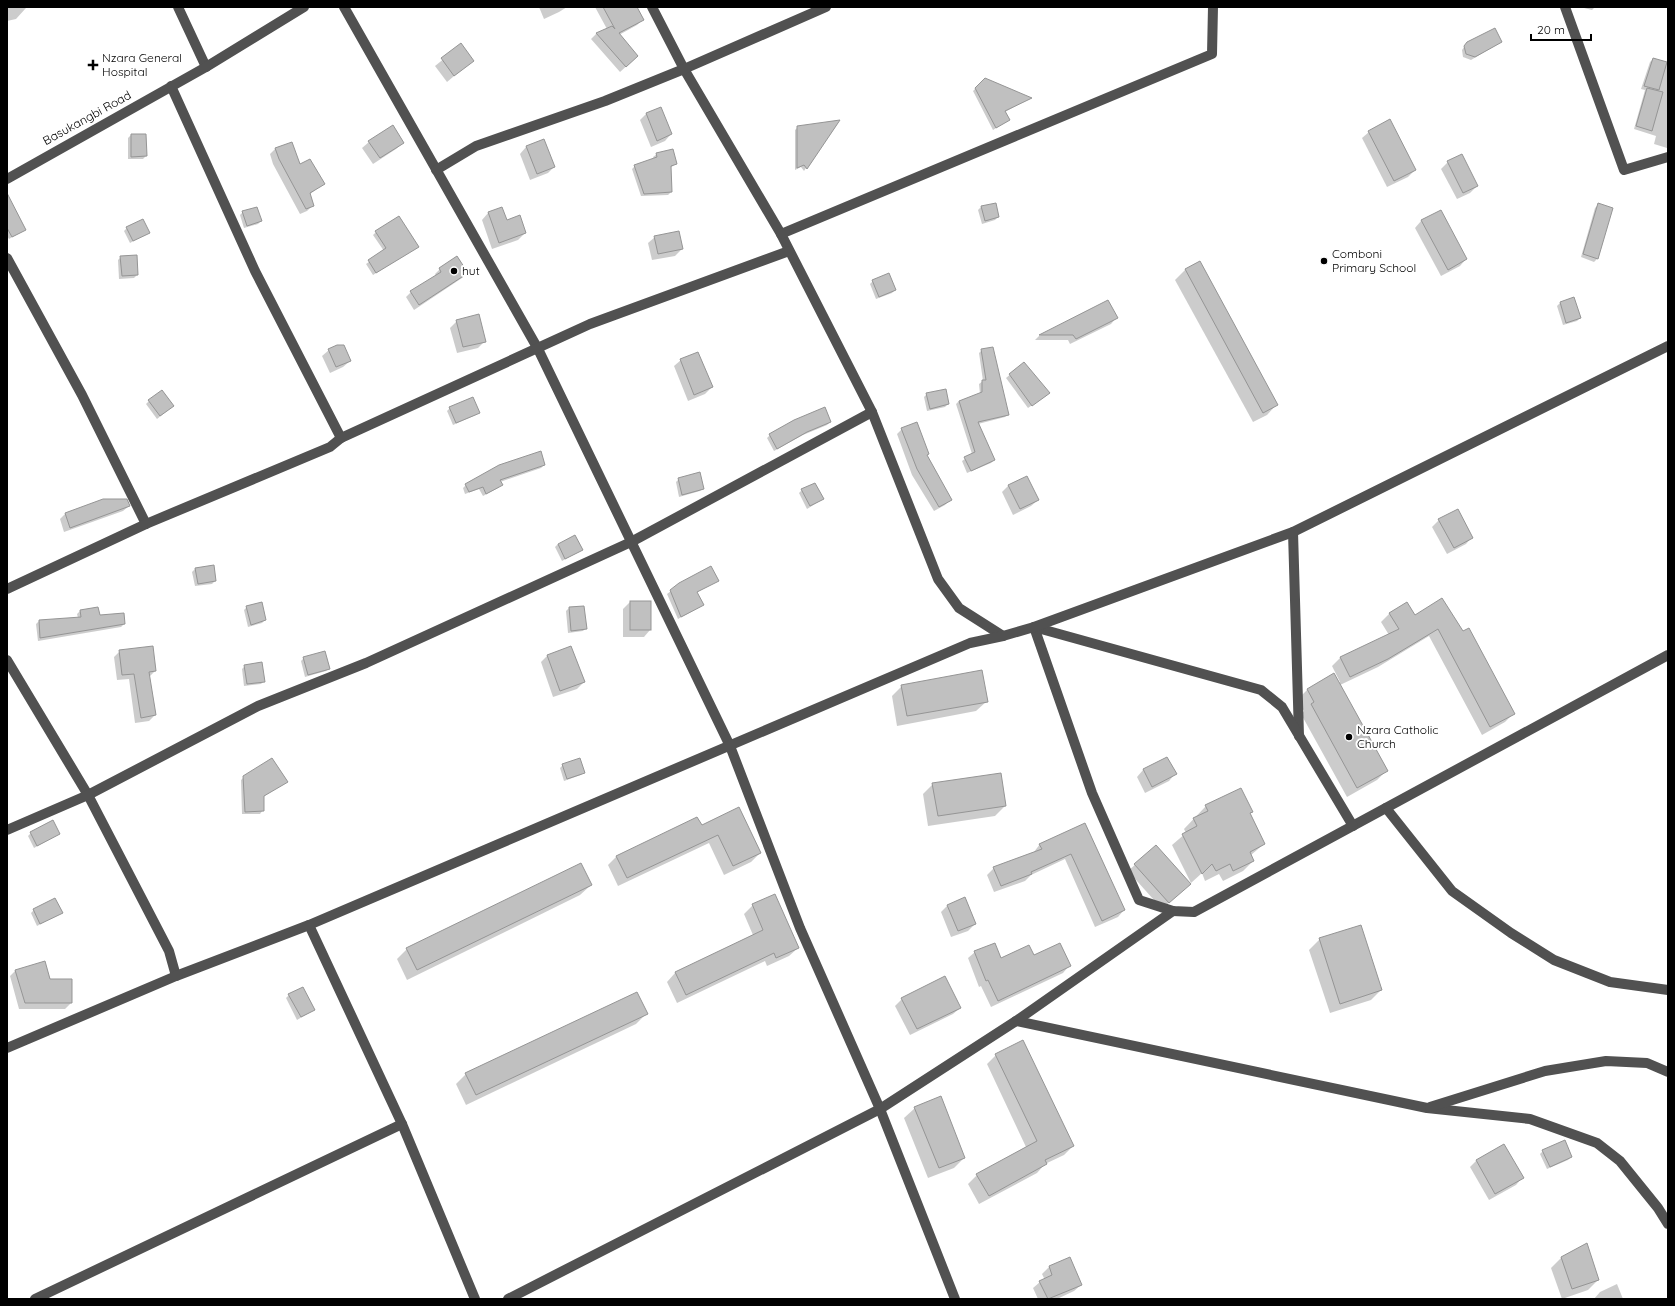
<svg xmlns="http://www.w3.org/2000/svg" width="1675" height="1306" viewBox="0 0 1675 1306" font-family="Quicksand,sans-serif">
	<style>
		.shadow { fill: #0003 }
		.building { fill: #c0c0c0; stroke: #959595 }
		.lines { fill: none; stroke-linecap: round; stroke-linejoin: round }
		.minor { stroke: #515151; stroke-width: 10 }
		.poi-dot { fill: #000; stroke: #fff; stroke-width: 1.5 }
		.labels { text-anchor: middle; stroke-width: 4; stroke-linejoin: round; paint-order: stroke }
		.poi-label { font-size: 12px; fill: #000; stroke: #fff; text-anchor: start }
		.street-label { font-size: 12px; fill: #000; stroke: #fff }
	</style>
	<rect width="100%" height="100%" fill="#fff"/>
	<!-- shadow -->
	<g class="shadow">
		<polygon points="7,7 34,7 26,8 16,19 7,21"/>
		<polygon points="539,7 567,7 559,12 544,19"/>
		<polygon points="595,7 636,7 642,20 637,25 619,35 631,62 620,72 591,39 596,34 607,29"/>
		<polygon points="1580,7 1595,7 1592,10"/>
		<polygon points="1501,42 1471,60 1463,57 1462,50 1467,43"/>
		<polygon points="461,45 472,61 447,82 435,66"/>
		<polygon points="1653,59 1668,63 1668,147 1667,148 1654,144 1656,136 1634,129 1645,90 1641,89 1650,62"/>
		<polygon points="985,79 1030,98 1005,112 1009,120 993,130 973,91"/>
		<polygon points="660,108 671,134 665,141 651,147 640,120 646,114"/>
		<polygon points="838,121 806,168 804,171 801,167 795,170 795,130 798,127"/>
		<polygon points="1369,132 1415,170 1408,177 1387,187 1362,138"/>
		<polygon points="131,135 146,156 143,159 128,159 128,138"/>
		<polygon points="544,140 554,167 548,173 530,180 520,154 526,147"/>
		<polygon points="369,142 403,143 396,149 373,164 362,148"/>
		<polygon points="275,149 323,184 309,195 313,205 307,211 300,214 273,164 270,154"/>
		<polygon points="657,154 676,164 670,168 671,192 668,195 641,196 632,169 635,166 654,159 653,157"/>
		<polygon points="1448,162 1477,186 1470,193 1457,199 1441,169"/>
		<polygon points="1598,205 1597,259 1594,262 1581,257 1595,208"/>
		<polygon points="981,207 998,217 995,220 982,224 978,210"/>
		<polygon points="502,209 506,221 525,233 518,240 492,249 482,220 488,213"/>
		<polygon points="1440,211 1466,259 1460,266 1441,276 1415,228 1421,221"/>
		<polygon points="243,212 261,221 258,224 244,228 240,215"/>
		<polygon points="7,220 25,230 9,239 7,236"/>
		<polygon points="127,228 149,233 130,243 124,231"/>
		<polygon points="376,232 418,247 373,275 366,264 384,251 373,235"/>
		<polygon points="655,237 682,249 675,256 652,260 648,243"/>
		<polygon points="121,257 137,275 134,278 119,279 118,260"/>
		<polygon points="1200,262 1277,404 1267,415 1253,422 1175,280 1185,270"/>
		<polygon points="440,269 467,273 462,278 414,310 406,297 411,292 436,276 435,274"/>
		<polygon points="873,281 895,290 892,293 876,299 870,284"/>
		<polygon points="1574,299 1580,318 1577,321 1563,325 1557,306 1560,303"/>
		<polygon points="1108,301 1116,318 1111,324 1070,344 1068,340 1035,340 1039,336"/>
		<polygon points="457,321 485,341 478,348 457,353 450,328"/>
		<polygon points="329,350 350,361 343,367 330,373 322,356"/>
		<polygon points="982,350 1008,414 1005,417 978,424 994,460 991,463 967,473 962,461 972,454 956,404 959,401 980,394 979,384 983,381 979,353"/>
		<polygon points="681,360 712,387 705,394 688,401 674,366"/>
		<polygon points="1024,363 1046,396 1028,408 1006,378"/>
		<polygon points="927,394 948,404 945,407 927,411 924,397"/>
		<polygon points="149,401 173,406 157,419 146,404"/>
		<polygon points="450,408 479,412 476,415 453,425 447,411"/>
		<polygon points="830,422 827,425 803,435 774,451 767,438 770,435"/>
		<polygon points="902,429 928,454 926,456 950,500 945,505 934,511 912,475 897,434"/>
		<polygon points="544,465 541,468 500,482 501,484 498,488 483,496 479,489 465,494 463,488 466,485"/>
		<polygon points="679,479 703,488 700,491 679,497 676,482"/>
		<polygon points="1009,485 1038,500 1031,506 1013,515 1002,492"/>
		<polygon points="802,490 823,499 807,509 799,493"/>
		<polygon points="103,500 129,506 123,511 64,532 60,519 65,514"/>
		<polygon points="1439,520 1472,537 1466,544 1447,554 1432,527"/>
		<polygon points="558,544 582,550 562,561 555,547"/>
		<polygon points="213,566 215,581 212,584 195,586 192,572 195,569"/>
		<polygon points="717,580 696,593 703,604 700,607 678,619 667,594 671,591"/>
		<polygon points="1442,600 1513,714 1505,722 1482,735 1429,636 1378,667 1340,685 1387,770 1377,780 1347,797 1301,714 1304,711 1297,700 1307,690 1334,674 1339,683 1340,682 1332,666 1341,657 1389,635 1381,622 1389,614 1415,616"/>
		<polygon points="630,602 650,630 644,637 623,637 623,609"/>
		<polygon points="247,607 265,620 262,623 248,627 244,610"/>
		<polygon points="98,608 99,616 124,624 121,627 38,641 36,624 39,621 78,618 77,614 80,611"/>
		<polygon points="569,608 586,628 583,631 568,633 566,611"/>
		<polygon points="571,647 584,682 577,689 553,697 541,662 547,656"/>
		<polygon points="120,651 155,671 149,677 155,715 149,721 135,723 129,679 117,680 114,657"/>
		<polygon points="304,658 329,668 326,671 305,677 301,661"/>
		<polygon points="245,666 264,681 261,684 244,686 242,669"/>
		<polygon points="902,686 987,701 976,711 897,726 892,696"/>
		<polygon points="1167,758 1175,774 1169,781 1145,793 1137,777 1143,770"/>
		<polygon points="563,765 584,772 581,775 564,781 560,768"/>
		<polygon points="244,777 286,782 263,797 263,810 260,814 242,814 241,780"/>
		<polygon points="933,784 1005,806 995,816 928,826 923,794"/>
		<polygon points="1206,806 1252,812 1249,814 1264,844 1251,855 1253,861 1243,871 1223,881 1219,874 1205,881 1202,873 1191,883 1172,845 1186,833 1184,829"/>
		<polygon points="1085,824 1124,910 1118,917 1095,927 1065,859 1031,875 1025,881 994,892 987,875 994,868 1034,852 1040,844"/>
		<polygon points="701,826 760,853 751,862 724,875 709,843 618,886 608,865 616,857"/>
		<polygon points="31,833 59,834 34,848 28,836"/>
		<polygon points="1156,846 1183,890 1162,909 1128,871"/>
		<polygon points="591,885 580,895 407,980 397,959 407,949"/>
		<polygon points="774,895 798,948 789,956 767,966 765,961 677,1003 667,982 675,973 753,935 744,914 753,905"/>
		<polygon points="947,906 975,924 968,931 951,937 941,912"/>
		<polygon points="34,910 61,913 37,926 31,913"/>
		<polygon points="1320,939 1381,990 1371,1000 1330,1013 1309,950"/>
		<polygon points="975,952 1001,960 1033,957 1069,966 1063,973 991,1007 981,986 979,987 968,958"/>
		<polygon points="15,971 49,980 71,980 71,1003 65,1009 19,1009 10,976"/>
		<polygon points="289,995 314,1010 297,1020 286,998"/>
		<polygon points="902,999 960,1008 953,1014 910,1035 895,1006"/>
		<polygon points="646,1014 636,1024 466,1105 456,1084 466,1074"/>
		<polygon points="996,1055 1073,1146 1064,1155 1045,1164 1037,1173 979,1204 968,1184 977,1175 1026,1147 987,1064"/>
		<polygon points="915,1108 964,1158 954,1168 928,1178 904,1118"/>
		<polygon points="1504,1145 1522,1178 1516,1185 1489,1200 1470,1167 1476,1161"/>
		<polygon points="1543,1151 1571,1157 1568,1160 1547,1169 1540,1154"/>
		<polygon points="1586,1245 1598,1280 1588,1290 1562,1299 1551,1268 1561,1258"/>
		<polygon points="1070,1258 1081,1285 1074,1291 1057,1299 1038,1299 1033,1288 1040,1282 1045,1280 1042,1274 1049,1267"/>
		<polygon points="1617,1284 1623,1299 1594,1299 1600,1292"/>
	</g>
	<!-- building -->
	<g class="building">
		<polygon points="603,7 637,7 644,20 619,33 638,56 626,67 596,33 612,26 615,29"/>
		<polygon points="1495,28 1502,42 1475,57 1466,54 1464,46 1467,42"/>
		<polygon points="461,43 474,61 454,76 441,58"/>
		<polygon points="1653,58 1667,62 1659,90 1644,86"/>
		<polygon points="985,78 1032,98 1005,111 1010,120 996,128 975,88"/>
		<polygon points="1647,88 1663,92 1652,131 1636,126"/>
		<polygon points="661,107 672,134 657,141 646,113"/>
		<polygon points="1390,119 1416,170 1394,181 1368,131"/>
		<polygon points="840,120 807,169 804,165 797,168 797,126"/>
		<polygon points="393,125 404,143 380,158 368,141"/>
		<polygon points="131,134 146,134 147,156 131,157"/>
		<polygon points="544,139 555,167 537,174 526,146"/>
		<polygon points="292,142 300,164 310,159 325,184 310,193 314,206 306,209 279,159 275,148"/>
		<polygon points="673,149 677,164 671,166 672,192 644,194 634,165 657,157 656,153"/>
		<polygon points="1462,154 1478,186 1463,193 1447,161"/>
		<polygon points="7,193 26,230 12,237 7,228"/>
		<polygon points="996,203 999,217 985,221 981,206"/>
		<polygon points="1598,203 1613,208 1598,259 1583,254"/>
		<polygon points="257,207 262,221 247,226 242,211"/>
		<polygon points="502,207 507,220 520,215 526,233 499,243 488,212"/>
		<polygon points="1441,210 1467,259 1448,270 1421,220"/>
		<polygon points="399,216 419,247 376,273 368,260 386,248 375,231"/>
		<polygon points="143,219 150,233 133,241 126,227"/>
		<polygon points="679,231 683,249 658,254 654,236"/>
		<polygon points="137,255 138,275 122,276 120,256"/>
		<polygon points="457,256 468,273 419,305 410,291 441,272 439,268"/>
		<polygon points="1200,261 1278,405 1263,413 1185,269"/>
		<polygon points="889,273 896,290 879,297 872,280"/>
		<polygon points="1574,297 1581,318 1566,323 1560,302"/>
		<polygon points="1108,300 1118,318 1076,339 1073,335 1039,335"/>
		<polygon points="479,314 486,342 463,347 456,320"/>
		<polygon points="337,345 344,345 351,361 336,367 328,349"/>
		<polygon points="993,347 1009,415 978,422 995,460 971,471 964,457 975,452 959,401 982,392 982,380 986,380 981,349"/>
		<polygon points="698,352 713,387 694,395 680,359"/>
		<polygon points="1024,362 1050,393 1032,406 1009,374"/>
		<polygon points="946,389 949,404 930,409 926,393"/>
		<polygon points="162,390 174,406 160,416 148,400"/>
		<polygon points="473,397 480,413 456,423 449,407"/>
		<polygon points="825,407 831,422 807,432 777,449 769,434 794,420"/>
		<polygon points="917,422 929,454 927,455 952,500 939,507 917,469 901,428"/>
		<polygon points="541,451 545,465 500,480 503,485 486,494 483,487 469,492 465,484 499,465"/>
		<polygon points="700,472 704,489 682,495 678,478"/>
		<polygon points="1027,476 1039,500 1020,509 1008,485"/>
		<polygon points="815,483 824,499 810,506 801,489"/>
		<polygon points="103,499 127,499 130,506 70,528 65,513"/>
		<polygon points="1458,509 1473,538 1454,548 1438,519"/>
		<polygon points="575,535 583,550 565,559 558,544"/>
		<polygon points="214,565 216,581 198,584 195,568"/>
		<polygon points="711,566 719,581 697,592 704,605 681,617 670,590 679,583"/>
		<polygon points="1442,598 1463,631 1469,628 1515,714 1490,727 1438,629 1388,659 1350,677 1340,657 1399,629 1389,613 1407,602 1415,615"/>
		<rect x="630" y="601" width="21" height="29"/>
		<polygon points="262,602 266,620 251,625 246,606"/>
		<polygon points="584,606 587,629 571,631 569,607"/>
		<polygon points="98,607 100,615 124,613 125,624 40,638 39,620 81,617 80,610"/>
		<polygon points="153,646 156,671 149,672 156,715 141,718 134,674 122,675 119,650"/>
		<polygon points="571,646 585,682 560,691 547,655"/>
		<polygon points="325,651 330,669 308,675 303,657"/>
		<polygon points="262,662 265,682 247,684 244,665"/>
		<polygon points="982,670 988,702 907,716 901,685"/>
		<polygon points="1334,673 1388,771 1357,788 1311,704 1314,702 1307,689"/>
		<polygon points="1167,757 1177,774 1152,787 1143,769"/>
		<polygon points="272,758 288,782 264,796 264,811 245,812 243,776"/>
		<polygon points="580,758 585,773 567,779 562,764"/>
		<polygon points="1001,773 1006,806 938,816 932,783"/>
		<polygon points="1241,788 1253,812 1250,813 1265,844 1250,852 1254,861 1233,871 1230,864 1216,871 1212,864 1202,874 1182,834 1197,826 1193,818 1208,811 1205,805"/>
		<polygon points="739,807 761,853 733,866 718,835 627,878 616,856 697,817 702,825"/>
		<polygon points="53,820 60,834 37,846 30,832"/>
		<polygon points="1085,823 1125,910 1102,921 1071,854 1031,872 1032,874 1001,886 993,867 1042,849 1039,844"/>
		<polygon points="1156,845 1191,884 1169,903 1134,864"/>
		<polygon points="581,863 592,885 417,970 406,948"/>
		<polygon points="775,894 799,948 776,958 774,953 686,995 675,972 763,930 752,904"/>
		<polygon points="965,897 976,924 958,931 947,905"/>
		<polygon points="55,898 63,913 40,924 33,909"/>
		<polygon points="1361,925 1382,990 1340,1004 1319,938"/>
		<polygon points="995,943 1001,958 1029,945 1034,955 1060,943 1071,966 998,1001 988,980 986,981 974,951"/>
		<polygon points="45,961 50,979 72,979 72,1003 25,1003 15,970"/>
		<polygon points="945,976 961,1008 917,1029 901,998"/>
		<polygon points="303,987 315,1010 301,1017 288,994"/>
		<polygon points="637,992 648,1014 476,1095 465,1073"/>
		<polygon points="1023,1040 1074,1146 1045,1160 1047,1164 989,1196 976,1174 1037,1141 995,1054"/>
		<polygon points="941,1096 965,1158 939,1168 914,1107"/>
		<polygon points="1565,1140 1572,1157 1550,1167 1542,1150"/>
		<polygon points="1504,1144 1524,1178 1495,1194 1476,1160"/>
		<polygon points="1587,1243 1599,1280 1572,1289 1561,1257"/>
		<polygon points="1070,1257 1082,1285 1048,1299 1039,1281 1052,1275 1049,1266"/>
	</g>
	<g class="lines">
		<!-- minor -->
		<g class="minor">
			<polyline points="178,7 206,67"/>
			<polyline points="344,7 538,349 730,746 800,928 880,1109 955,1299"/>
			<polyline points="652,7 684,69 781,234 872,412 938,579 959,608 1003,636"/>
			<polyline points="1565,7 1624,170 1668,157"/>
			<polyline points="171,86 255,271 341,438"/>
			<polyline points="436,170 476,146 605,101 684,69 826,7"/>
			<polyline points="7,179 206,67 304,7"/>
			<polyline points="781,234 1212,54 1213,7"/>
			<polyline points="7,258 82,395 146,524"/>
			<polyline points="1293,532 1299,736"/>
			<polyline points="7,589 146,524 330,447 341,438 590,324 789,251"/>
			<polyline points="1034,627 1092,793 1139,900 1173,911 1194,912 1668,655"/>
			<polyline points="1034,627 1261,690 1282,707 1353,826"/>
			<polyline points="7,660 88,795 169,951 176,976"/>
			<polyline points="1386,808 1452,891 1511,933 1554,960 1610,982 1668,990"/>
			<polyline points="7,830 88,795 258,706 366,663 631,542 872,412"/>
			<polyline points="309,925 402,1124 475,1299"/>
			<polyline points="1016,1021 1427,1108 1530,1119 1597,1143 1620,1161 1658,1208 1668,1224"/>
			<polyline points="7,1048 176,976 309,925 970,643 1003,636 1034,627 1293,532 1668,346"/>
			<polyline points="1430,1107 1545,1071 1606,1061 1647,1063 1668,1072"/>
			<polyline points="35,1299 402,1124"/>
			<polyline points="508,1299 880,1109 1016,1021 1173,911"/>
		</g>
	</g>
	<!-- markers -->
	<g class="poi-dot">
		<path d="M91 59h4v4h4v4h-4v4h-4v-4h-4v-4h4z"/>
		<circle cx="1324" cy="261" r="4"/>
		<circle cx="454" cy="271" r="4"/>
		<circle cx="1349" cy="737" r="4"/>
	</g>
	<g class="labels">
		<!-- poi labels -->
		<g class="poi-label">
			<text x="102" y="62">Nzara General<tspan x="102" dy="14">Hospital</tspan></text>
			<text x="1332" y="258">Comboni<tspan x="1332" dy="14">Primary School</tspan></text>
			<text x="462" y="275">hut</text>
			<text x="1357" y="734">Nzara Catholic<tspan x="1357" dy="14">Church</tspan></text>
		</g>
		<!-- street labels -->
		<g class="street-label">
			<text transform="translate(87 118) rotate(-29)" y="4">Basukangbi Road</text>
		</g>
	</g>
	<!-- border -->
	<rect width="1675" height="1306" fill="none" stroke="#000000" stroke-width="16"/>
	<!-- scale -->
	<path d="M1531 34v6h60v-6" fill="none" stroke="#000000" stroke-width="2"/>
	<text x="1537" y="34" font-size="12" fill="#000000" stroke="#ffffff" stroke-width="3" paint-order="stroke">20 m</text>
</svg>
